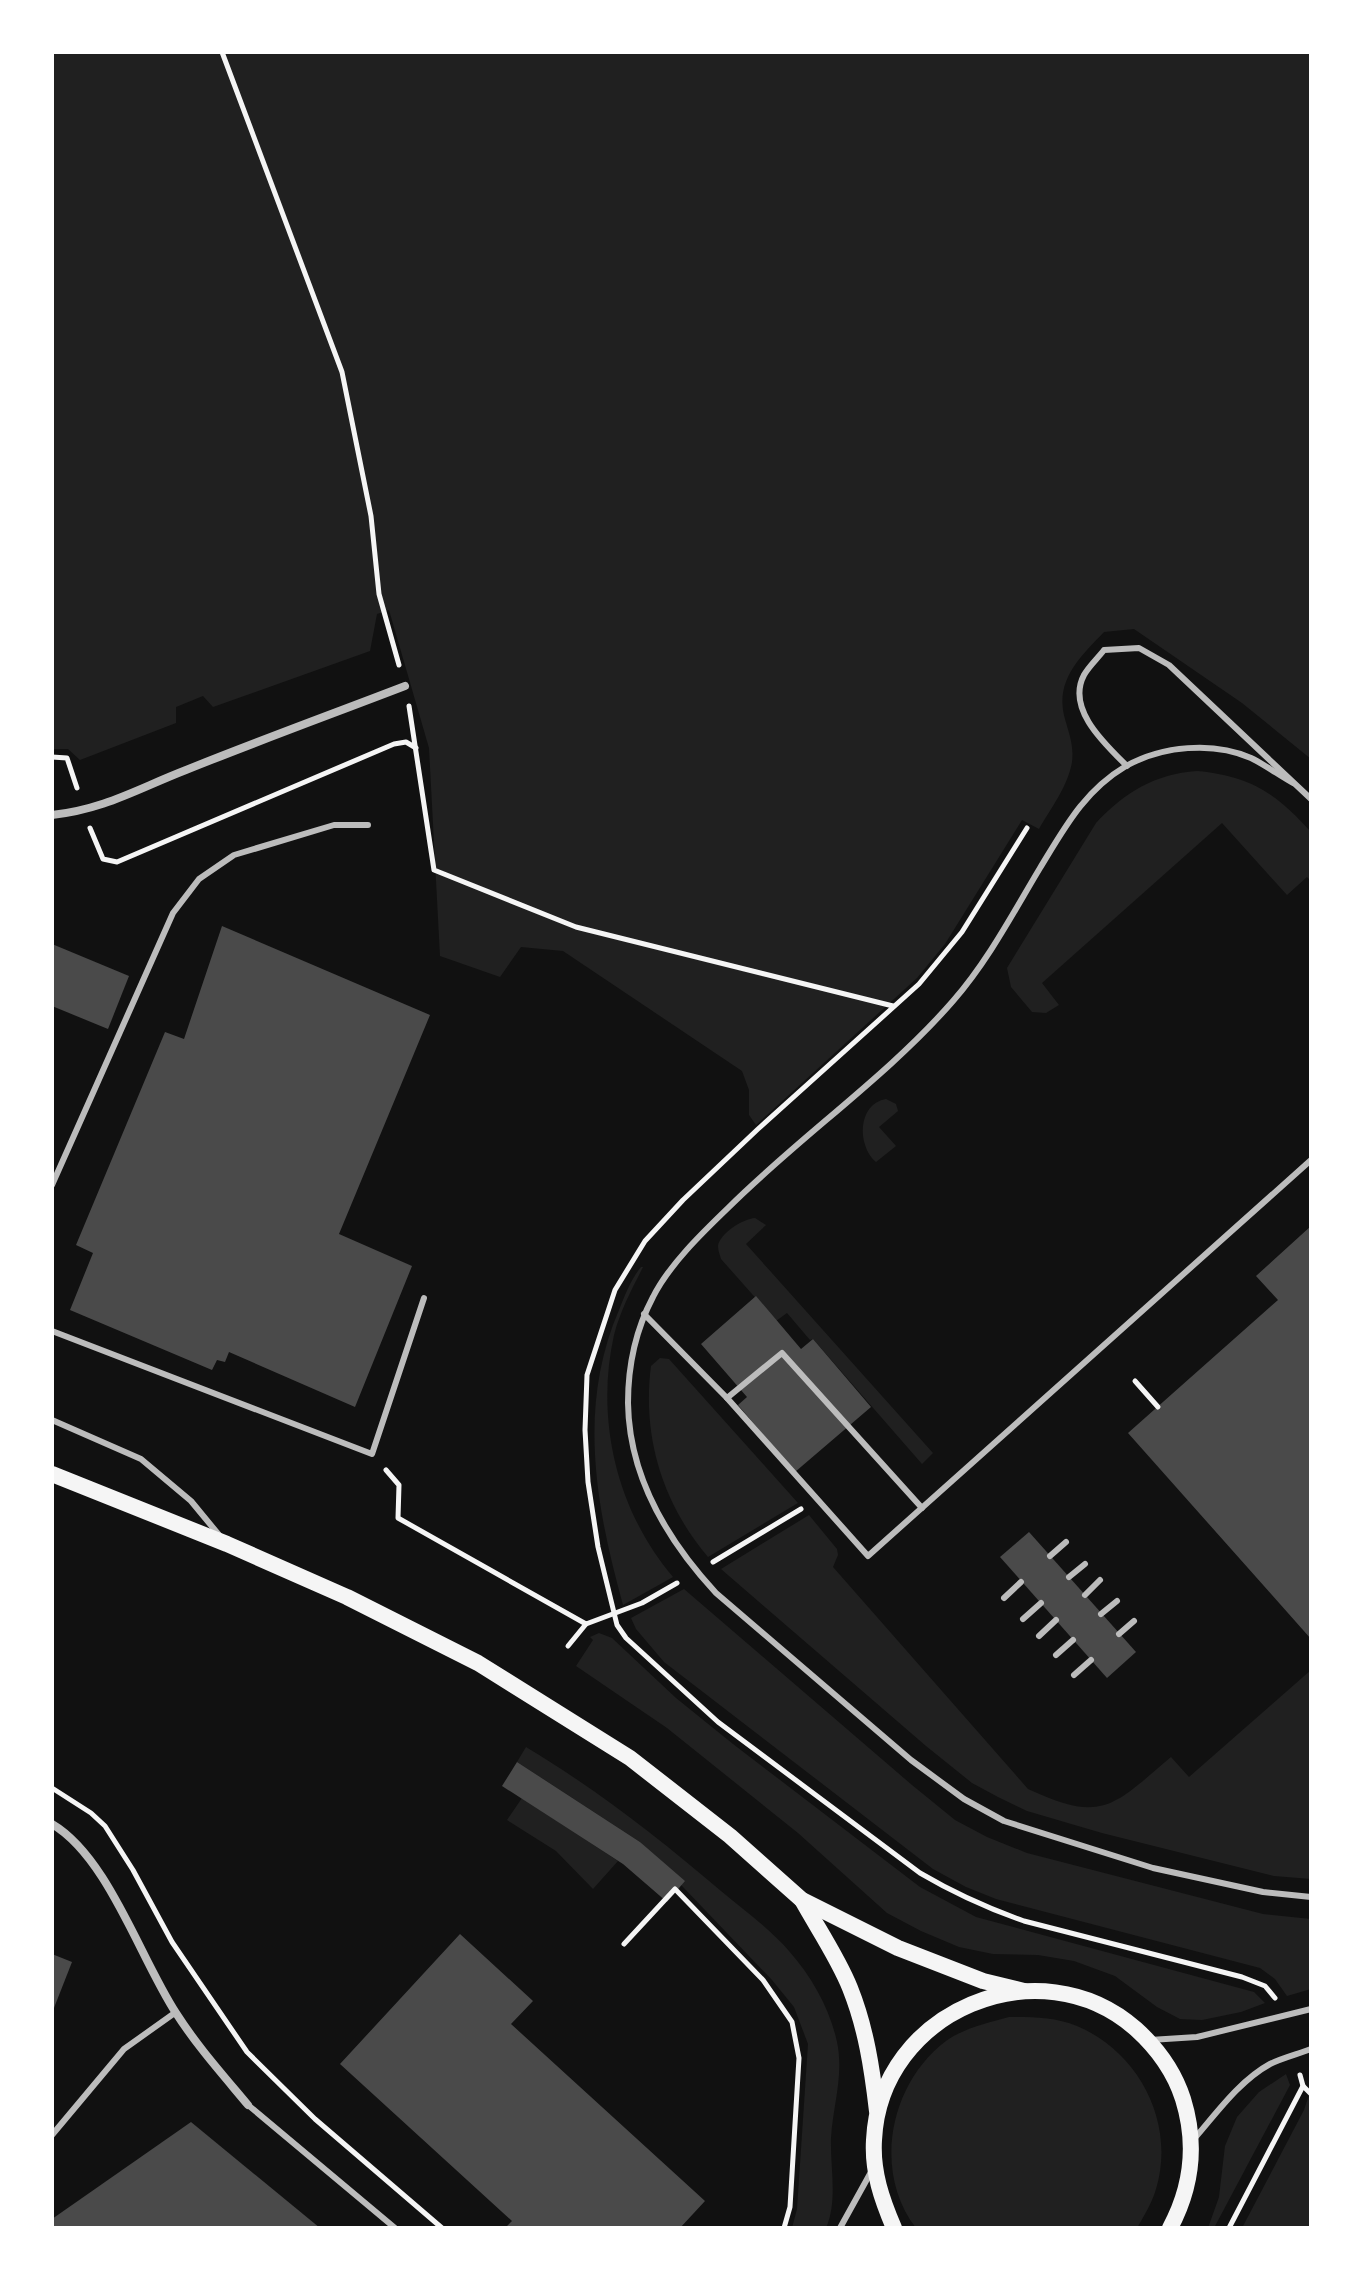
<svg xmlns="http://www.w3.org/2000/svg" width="1363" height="2280" viewBox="0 0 1363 2280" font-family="Raleway,sans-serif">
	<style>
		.green { fill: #202020 }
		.building { fill: #4a4a4a }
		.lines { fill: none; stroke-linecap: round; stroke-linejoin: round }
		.path { stroke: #f5f5f5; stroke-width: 5 }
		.service { stroke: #bcbcbc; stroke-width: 6 }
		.minor { stroke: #bcbcbc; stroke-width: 8 }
		.secondary { stroke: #f5f5f5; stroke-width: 16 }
	</style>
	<rect width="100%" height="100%" fill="#111"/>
	<!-- green -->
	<g class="green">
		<path d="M52,52H1311V759L1242,703L1134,629L1104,632C1080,657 1054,681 1065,719C1069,734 1074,745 1072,762C1068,786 1051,808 1039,829L1022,820L945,944L917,978L756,1125L749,1115V1090L742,1071L563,951L521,947L500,977L440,956L429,748L389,610L377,614L370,651L213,707L203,696L176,707V723L80,760L68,749H52Z"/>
		<path d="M1197,771C1250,776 1276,793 1311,832V881L1307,877L1287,895L1222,823L1042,983L1059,1005L1046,1013L1032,1012L1011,987L1007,968L1096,823C1125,792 1155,774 1197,771Z"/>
		<path d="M886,1099L896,1104L898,1111L879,1127L896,1146L876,1162C857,1146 857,1104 886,1099Z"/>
		<path d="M755,1218L766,1225L746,1244L933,1453L922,1464L813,1339L810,1340L787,1313L776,1321L721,1259C720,1255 718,1251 718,1246C720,1233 743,1219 755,1218Z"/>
		<path d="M641,1267H643C632,1289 620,1311 614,1335C595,1420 617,1511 673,1577L623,1605C596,1507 577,1407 619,1310C625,1295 631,1279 641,1267Z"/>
		<path d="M660,1358L669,1359L798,1503L708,1557C662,1503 642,1436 651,1366Z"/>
		<path d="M809,1515L837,1549L838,1555L833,1567L1028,1789C1103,1824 1113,1806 1171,1757L1189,1777L1311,1670V1879L1274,1876L1102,1833L1027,1811L998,1797L972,1783L926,1746L721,1569Z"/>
		<polygon points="684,1589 912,1785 955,1820 987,1837 1027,1853 1263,1914 1311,1919 1311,1989 1287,1996 1275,1979 1260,1968 996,1899 966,1887 933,1869 664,1662 636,1629 631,1618"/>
		<polygon points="599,1633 612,1638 676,1698 733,1744 920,1887 976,1917 1254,1992 1265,2003 1241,2012 1202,2020 1180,2019 1157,2007 1115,1976 1074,1961 1038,1955 993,1954 959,1947 921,1931 887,1913 798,1833 667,1728 576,1666 593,1640 590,1637"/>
		<path d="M526,1747C596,1789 659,1838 721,1891C744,1910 770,1929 789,1951C812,1977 830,2009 837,2042C844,2075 833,2105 831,2138C830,2167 838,2201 826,2228H792L797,2209L808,2044L794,2007L772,1980L640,1842L517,1762Z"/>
		<polygon points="522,1798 618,1861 593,1889 556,1851 507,1820"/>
		<path d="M1009,2017C1032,2017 1055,2017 1077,2026C1139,2052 1176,2123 1156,2189C1152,2203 1144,2216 1137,2228H916C872,2171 890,2083 946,2041C964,2028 988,2023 1009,2017Z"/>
		<polygon points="1286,2074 1290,2085 1214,2228 1208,2228 1219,2197 1225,2146 1237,2117 1259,2092"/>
		<polygon points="1311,2089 1311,2228 1242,2228 1304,2110"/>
	</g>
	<!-- building -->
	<g class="building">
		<polygon points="222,926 430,1015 339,1234 412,1266 355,1407 229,1352 225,1362 217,1360 212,1370 70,1310 93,1253 76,1245 165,1032 184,1039"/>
		<polygon points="52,944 129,976 108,1029 52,1006"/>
		<polygon points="1311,1226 1311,1639 1128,1433 1278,1300 1256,1276"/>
		<polygon points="756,1296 801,1349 813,1339 871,1407 795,1472 738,1405 747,1397 701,1344"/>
		<polygon points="1029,1532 1136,1652 1107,1678 1000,1557"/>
		<polygon points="517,1762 640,1842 685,1881 667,1902 623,1864 502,1786"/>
		<polygon points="460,1934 533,2001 511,2024 705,2201 680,2228 505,2228 512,2221 340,2064"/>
		<polygon points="52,1954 72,1962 52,2013"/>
		<polygon points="191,2122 320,2228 52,2228 52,2219"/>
	</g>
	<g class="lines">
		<!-- path -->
		<g class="path">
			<polyline points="222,52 342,372 371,516 379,594 399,665"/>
			<polyline points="409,706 434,870 576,927 893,1006"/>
			<polyline points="52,757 67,758 77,788"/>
			<polyline points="90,828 103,859 117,862 394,744 406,742 416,748"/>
			<path d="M1027,828L962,932L919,984L758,1129L683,1200L645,1241L615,1290L587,1375L585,1430L588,1482L598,1547L617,1625L626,1638L718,1722L920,1873C954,1893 987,1908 1024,1921L1242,1977L1265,1986L1275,1998"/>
			<polyline points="1135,1381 1158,1407"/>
			<polyline points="386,1470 399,1485 398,1518 586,1624 642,1603 677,1583"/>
			<polyline points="713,1562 801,1509"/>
			<polyline points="568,1646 586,1624"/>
			<polyline points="52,1788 91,1813 105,1826 133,1870 172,1942 247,2052 315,2119 442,2228"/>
			<polyline points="624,1944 675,1889 763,1980 792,2022 799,2058 790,2207 784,2228"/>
			<polyline points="1300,2075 1303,2086 1311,2094"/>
			<polyline points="1229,2228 1303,2086"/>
		</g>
		<!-- service -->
		<g class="service">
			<path d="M1127,766C1105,744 1066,709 1084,675C1089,666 1098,658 1104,650L1139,648L1169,665L1311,799"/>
			<path d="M1293,783C1279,775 1265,765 1251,758C1213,741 1162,746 1126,766C1084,791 1065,827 1040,868C1013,913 988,961 953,1001C888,1076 799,1137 728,1208C702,1233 669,1265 653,1297C635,1331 628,1365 628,1403C629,1477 667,1540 716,1593L911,1760L964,1799L1004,1821L1153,1868L1263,1892L1311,1897"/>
			<polyline points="52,1185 173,913 199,879 234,855 334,825 368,825"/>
			<polyline points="644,1314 727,1398 782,1353 922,1508"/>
			<polyline points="52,1331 372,1454 424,1298"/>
			<polyline points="727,1398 868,1556 1311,1160"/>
			<polyline points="52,1420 141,1459 191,1501 219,1535"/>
			<polyline points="1050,1556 1066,1542"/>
			<polyline points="1069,1577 1085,1564"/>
			<polyline points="1085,1595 1100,1580"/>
			<polyline points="1004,1598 1021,1582"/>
			<polyline points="1101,1614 1117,1601"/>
			<polyline points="1023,1619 1041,1603"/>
			<polyline points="1119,1634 1134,1621"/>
			<polyline points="1039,1636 1056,1620"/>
			<polyline points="1056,1655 1073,1640"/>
			<polyline points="1074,1675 1091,1660"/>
			<polyline points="1150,2040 1197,2037 1311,2009"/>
			<polyline points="248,2105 395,2228"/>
			<polyline points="52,2135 124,2049 176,2012"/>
			<path d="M1194,2139C1216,2114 1239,2081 1270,2064C1282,2058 1298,2054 1311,2049"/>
			<polyline points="840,2228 871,2172"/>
		</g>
		<!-- minor -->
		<g class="minor">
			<path d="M52,815C105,809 137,789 186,770C258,741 332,714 405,686"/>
			<path d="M52,1824C108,1857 140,1958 176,2013C197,2046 223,2075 248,2105"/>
		</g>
		<!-- secondary -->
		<g class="secondary">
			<polyline points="52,1474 227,1544 347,1597 478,1663 630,1758 730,1836 802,1900 898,1948 983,1981 1024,1991"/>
			<path d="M802,1900C818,1929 838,1958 850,1988C866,2028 872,2068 877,2111"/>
			<path d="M894,2228C882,2200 872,2172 874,2140C880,2011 1040,1944 1136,2029C1157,2048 1174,2071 1183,2099C1197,2144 1192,2187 1170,2228"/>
		</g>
	</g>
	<!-- border -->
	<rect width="1363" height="2280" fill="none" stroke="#ffffff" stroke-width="108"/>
</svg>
